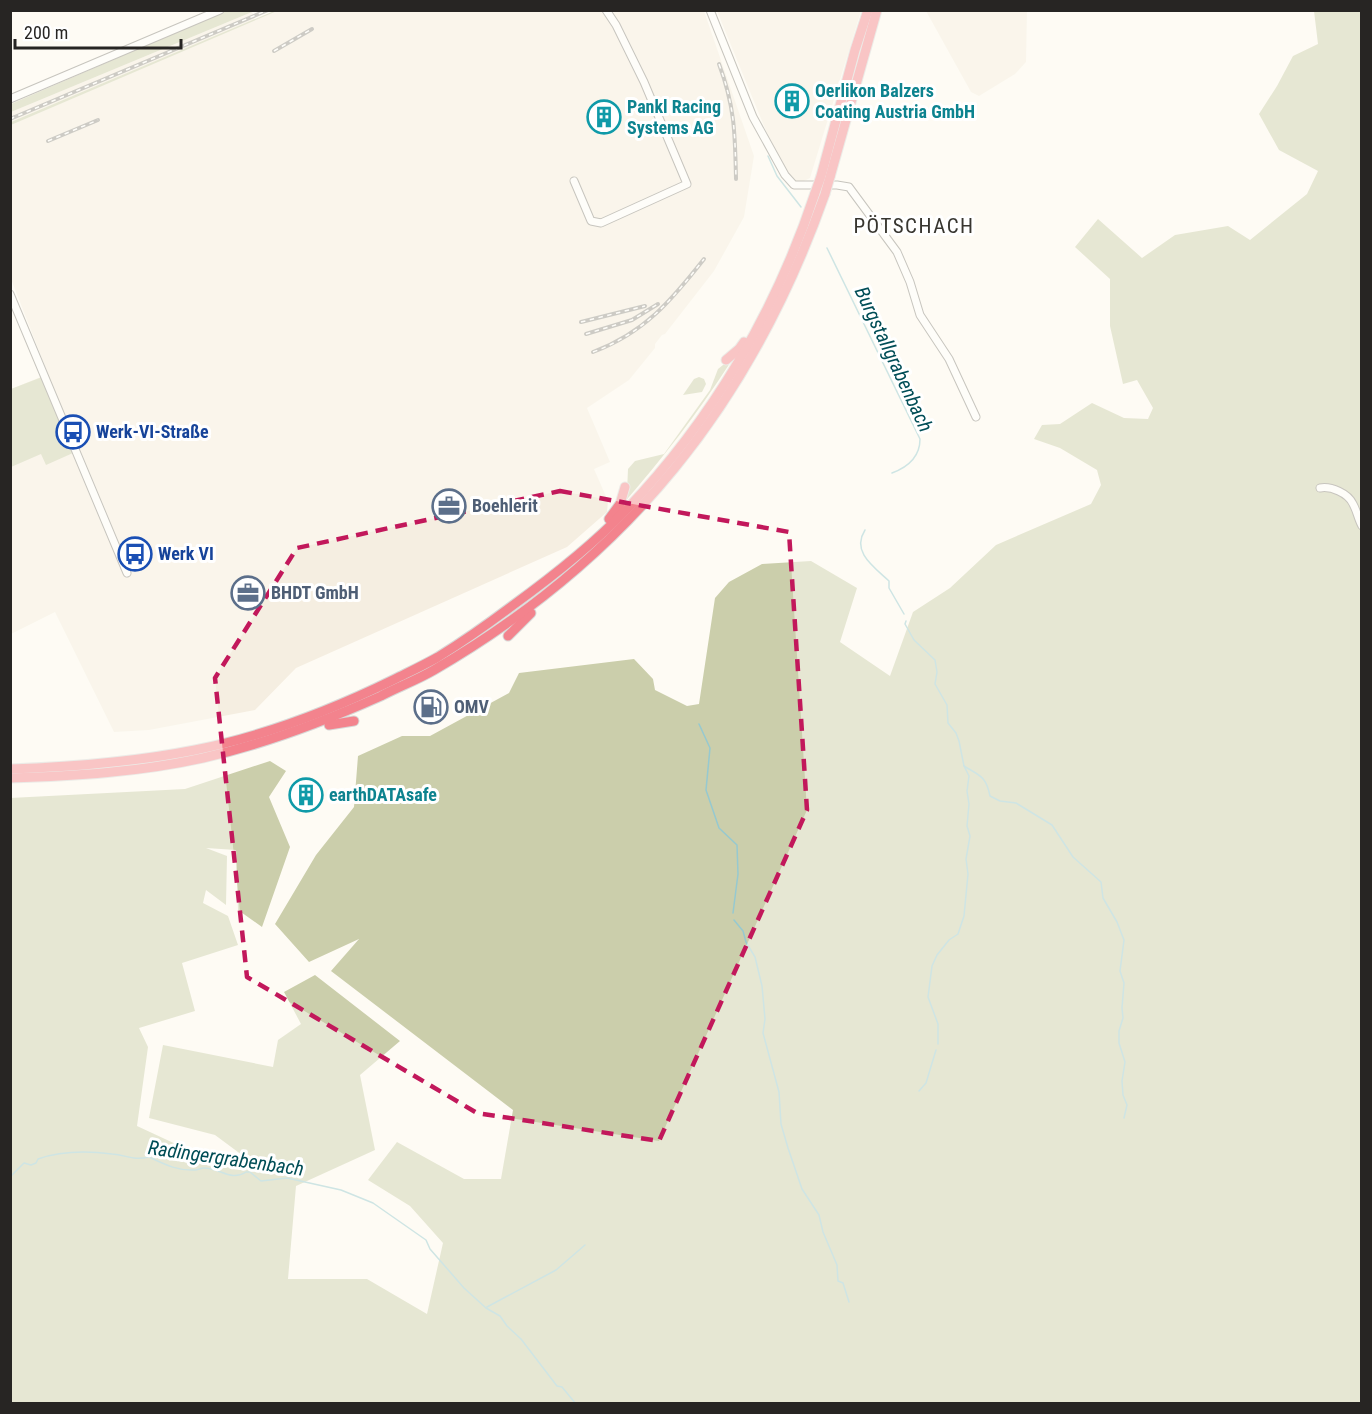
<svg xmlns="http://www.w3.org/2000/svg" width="1372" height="1414" viewBox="0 0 1372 1414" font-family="'Roboto Condensed',sans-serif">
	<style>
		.built { fill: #f5eee1 }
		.green { fill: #cbceab }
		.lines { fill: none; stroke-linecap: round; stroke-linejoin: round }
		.stream { stroke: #96c9d0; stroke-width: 1.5 }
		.minor-casing { stroke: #86837d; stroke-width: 9 }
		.highway-casing { stroke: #d8d8d7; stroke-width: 11 }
		.minor { stroke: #fff; stroke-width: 7 }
		.highway { stroke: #f3838d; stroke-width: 9 }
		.rail-casing { stroke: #93918c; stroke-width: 4 }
		.rail { stroke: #fff; stroke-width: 1.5; stroke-dasharray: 4.5; stroke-linecap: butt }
		.highway-bridge-casing { stroke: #d8d8d7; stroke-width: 11; stroke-linecap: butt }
		.highway-bridge { stroke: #f3838d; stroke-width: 9 }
		.marked { fill: none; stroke: #c2185b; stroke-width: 4.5; stroke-dasharray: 12 8; stroke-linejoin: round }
		.labels { text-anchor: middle; stroke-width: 6; stroke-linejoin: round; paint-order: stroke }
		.culture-label { font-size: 18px; font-weight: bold; fill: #0d838f; stroke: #fff; text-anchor: start }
		.transit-label { font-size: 18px; font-weight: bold; fill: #164399; stroke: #fff; text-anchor: start }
		.service-label { font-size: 18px; font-weight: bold; fill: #4e5e75; stroke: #fff; text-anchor: start }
		.water-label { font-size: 20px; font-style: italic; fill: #004d56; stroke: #fff }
		.quarter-label { font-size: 21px; letter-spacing: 1.5px; fill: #383630; stroke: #fff }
	</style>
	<rect width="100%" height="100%" fill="#fefbf4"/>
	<!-- built -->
	<g class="built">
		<polygon points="277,10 704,11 754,156 744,217 714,271 665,334 662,335 655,344 655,348 629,380 587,408 610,462 594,469 608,501 607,512 567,547 296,668 255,710 149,730 114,732 55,612 11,634 11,389 48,374 11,279 11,125 235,28 11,122 11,112 252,12 255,20"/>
		<polygon points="717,11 861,11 810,178 800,183 789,178 773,148"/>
		<polygon points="926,11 1027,11 1026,62 1015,74 979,96 971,92"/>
	</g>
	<!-- green -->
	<g class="green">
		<polygon points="228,10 252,12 11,112 11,104"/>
		<polygon points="274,11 277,11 11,125 11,122"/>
		<polygon points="1314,11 1361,11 1361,1403 11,1403 10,798 185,789 270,761 286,771 269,797 290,847 262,927 238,910 236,850 206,848 227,856 226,905 206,890 203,903 228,916 238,945 182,963 195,1011 139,1028 148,1047 137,1126 193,1152 246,1158 215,1135 149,1118 163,1045 273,1067 278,1040 301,1024 284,992 315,975 400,1041 360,1075 375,1150 296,1186 288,1279 367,1279 427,1314 443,1243 410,1206 368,1180 397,1142 464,1179 501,1179 513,1110 331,971 359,939 309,962 275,924 316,855 354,807 358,756 402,736 430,736 509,693 519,673 634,659 653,679 655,690 687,706 699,704 715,598 729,582 762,564 811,561 857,588 840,642 890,676 913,612 950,588 996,545 1091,504 1101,485 1097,470 1060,448 1034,439 1042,425 1060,424 1092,403 1124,418 1148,419 1153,408 1137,380 1123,384 1110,326 1110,279 1075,247 1098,219 1142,258 1175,235 1228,226 1250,240 1307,194 1318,171 1279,150 1259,114 1277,86 1293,56 1318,44"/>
		<path d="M728,361L730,363C698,413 662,459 623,504L627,492L628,469L635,461L664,454L710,390L718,369Z"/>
		<polygon points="42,377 73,453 46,465 41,454 11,467 11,389"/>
		<polygon points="699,377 704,379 706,384 702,392 683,395 694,379"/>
	</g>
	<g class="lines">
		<!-- stream -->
		<g class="stream">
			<polyline points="768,156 777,176 801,207"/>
			<path d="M827,248L920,439C920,456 908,467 892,473"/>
			<path d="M865,530C851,552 874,567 889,581V588L904,614"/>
			<path d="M906,621L905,624L914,640L935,660L937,672L935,684L947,705L948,723L956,733L959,741L964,766C980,776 986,776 990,796L1000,801L1016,803L1052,825L1073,857L1101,882L1103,898L1117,922L1124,940L1120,971L1124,983L1122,1008L1123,1018L1119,1031V1043L1125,1062L1122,1081L1123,1095L1127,1105L1124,1118"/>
			<polyline points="699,724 710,748 706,790 719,828 737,845 738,874 733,913"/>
			<polyline points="734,920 743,931 746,942 755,957 762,986 765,1019 763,1033 779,1092 781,1124 788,1148 802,1189 819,1215 823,1232 837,1265 838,1281 843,1283 849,1302"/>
			<polyline points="938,1044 938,1024 928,997 932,966 937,955 949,940 958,934 964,916 968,874 966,859 970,836 967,826 969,804 967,791 969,776 964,766"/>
			<polyline points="919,1091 926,1083 936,1050"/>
			<path d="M10,1177L24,1163L31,1165L36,1163L38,1159C61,1151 88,1151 112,1154C127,1155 133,1161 149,1157C164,1164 177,1171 195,1170C198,1170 201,1168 204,1168C220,1168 231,1182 246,1172H250L261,1181L287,1178L341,1190L373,1203L426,1240L430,1249L464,1288L486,1308L500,1316L507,1326L521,1339L557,1386L562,1387L576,1404"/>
			<polyline points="487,1307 556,1270 585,1245"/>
		</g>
		<defs>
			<g id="minor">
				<polyline points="710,10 753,117 785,175 794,185 837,185 849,187 897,252 910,282 920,315 949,359 976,417"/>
				<polyline points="10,99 220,10"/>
				<polyline points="574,181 591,221 601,223 687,184 644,82 616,25 606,10"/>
				<polyline points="10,294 127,573"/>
				<path d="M1320,488C1331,486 1348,493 1353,504C1357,511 1358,519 1362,526"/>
			</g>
			<g id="highway">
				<polyline points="821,176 855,50 868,10"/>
				<polyline points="830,177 877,10"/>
				<polyline points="726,360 739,349 744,342"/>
				<polyline points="609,519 620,504 625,487"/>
				<polyline points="508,636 531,613"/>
				<polyline points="329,725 354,721"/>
				<path d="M10,769C73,767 134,762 195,750C265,736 332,710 395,679C409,672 424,665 438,657C464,641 488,624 512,606C552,577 592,546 626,510C712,420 776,311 815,193"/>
				<path d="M10,778C75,776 140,772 203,758C265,744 323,722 381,696C398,687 417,680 434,670C627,558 751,404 825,194"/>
			</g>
		</defs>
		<!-- minor casing -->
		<use href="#minor" class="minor-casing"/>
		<!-- highway casing -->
		<use href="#highway" class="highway-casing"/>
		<!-- minor -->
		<use href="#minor" class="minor"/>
		<!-- highway -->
		<use href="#highway" class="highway"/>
		<defs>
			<g id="rail">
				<polyline points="274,51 312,29"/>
				<path d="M719,64C735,107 735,134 736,179"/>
				<polyline points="10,119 268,10"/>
				<polyline points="48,141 98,120"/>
				<polyline points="581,322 645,306"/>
				<polyline points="586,334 632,320 658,304"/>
				<path d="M593,352C644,333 671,301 704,259"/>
			</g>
		</defs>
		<!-- rail casing -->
		<use href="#rail" class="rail-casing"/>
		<!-- rail -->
		<use href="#rail" class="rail"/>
		<defs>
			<g id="highway-bridge">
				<polyline points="815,193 821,176"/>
				<polyline points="825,194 830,177"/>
			</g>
		</defs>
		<!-- highway-bridge casing -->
		<use href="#highway-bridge" class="highway-bridge-casing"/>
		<!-- highway-bridge -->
		<use href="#highway-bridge" class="highway-bridge"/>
	</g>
	<!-- marked area -->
	<path d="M0 0H1372V1414H0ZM560,491L789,532L807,810L659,1141L477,1113L247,977L215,678L297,548Z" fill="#fefbf4" fill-opacity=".55" fill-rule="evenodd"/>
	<path class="marked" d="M560,491L789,532L807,810L659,1141L477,1113L247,977L215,678L297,548Z"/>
	<!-- icons -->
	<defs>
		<symbol id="building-ring" viewBox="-11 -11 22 22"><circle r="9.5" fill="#fff" stroke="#0f9aa8" stroke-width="1.5"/><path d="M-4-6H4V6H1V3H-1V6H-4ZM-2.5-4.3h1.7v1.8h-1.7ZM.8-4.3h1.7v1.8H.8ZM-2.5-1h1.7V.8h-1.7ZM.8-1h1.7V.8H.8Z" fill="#0f9aa8"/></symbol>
		<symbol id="bus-ring" viewBox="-11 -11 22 22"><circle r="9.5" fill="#fff" stroke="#1a4fb4" stroke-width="1.5"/><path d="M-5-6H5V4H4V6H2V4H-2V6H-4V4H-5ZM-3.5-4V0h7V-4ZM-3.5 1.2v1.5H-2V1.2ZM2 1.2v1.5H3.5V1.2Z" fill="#1a4fb4"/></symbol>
		<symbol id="office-ring" viewBox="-11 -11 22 22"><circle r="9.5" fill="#fff" stroke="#5c6f8a" stroke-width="1.5"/><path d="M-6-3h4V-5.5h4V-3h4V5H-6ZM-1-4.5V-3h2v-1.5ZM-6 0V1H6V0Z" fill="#5c6f8a"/></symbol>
		<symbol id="fuel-ring" viewBox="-11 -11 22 22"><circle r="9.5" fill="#fff" stroke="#5c6f8a" stroke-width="1.5"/><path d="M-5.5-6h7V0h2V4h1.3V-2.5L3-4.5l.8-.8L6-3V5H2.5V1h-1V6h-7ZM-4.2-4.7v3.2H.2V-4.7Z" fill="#5c6f8a"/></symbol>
	</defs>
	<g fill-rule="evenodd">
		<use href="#building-ring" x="773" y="82" width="38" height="38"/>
		<use href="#building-ring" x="585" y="98" width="38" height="38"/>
		<use href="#bus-ring" x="54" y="413" width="38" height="38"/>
		<use href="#office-ring" x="430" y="487" width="38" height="38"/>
		<use href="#bus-ring" x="116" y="535" width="38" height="38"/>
		<use href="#office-ring" x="229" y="574" width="38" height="38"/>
		<use href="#fuel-ring" x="412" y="688" width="38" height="38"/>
		<use href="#building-ring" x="287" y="776" width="38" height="38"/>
	</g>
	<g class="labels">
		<!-- culture labels -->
		<g class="culture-label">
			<text x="815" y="97">Oerlikon Balzers<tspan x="815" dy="21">Coating Austria GmbH</tspan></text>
			<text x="627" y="113">Pankl Racing<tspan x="627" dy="21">Systems AG</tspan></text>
			<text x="329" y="801">earthDATAsafe</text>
		</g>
		<!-- transit labels -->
		<g class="transit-label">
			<text x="96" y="438">Werk-VI-Straße</text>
			<text x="158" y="560">Werk VI</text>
		</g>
		<!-- service labels -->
		<g class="service-label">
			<text x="472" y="512">Boehlerit</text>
			<text x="271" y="599">BHDT GmbH</text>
			<text x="454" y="713">OMV</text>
		</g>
		<!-- water labels -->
		<g class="water-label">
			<text transform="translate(894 359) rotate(65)" y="7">Burgstallgrabenbach</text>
			<text transform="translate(226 1158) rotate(8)" y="7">Radingergrabenbach</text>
		</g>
		<!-- quarter labels -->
		<g class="quarter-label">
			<text x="914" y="233">PÖTSCHACH</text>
		</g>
	</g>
	<!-- border -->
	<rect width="1372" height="1414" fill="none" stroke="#272523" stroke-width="24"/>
	<!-- scale -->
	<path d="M15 39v9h166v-9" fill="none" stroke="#272523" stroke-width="3"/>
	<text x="24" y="39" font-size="18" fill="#272523" stroke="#ffffff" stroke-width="4.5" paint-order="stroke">200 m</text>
</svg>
